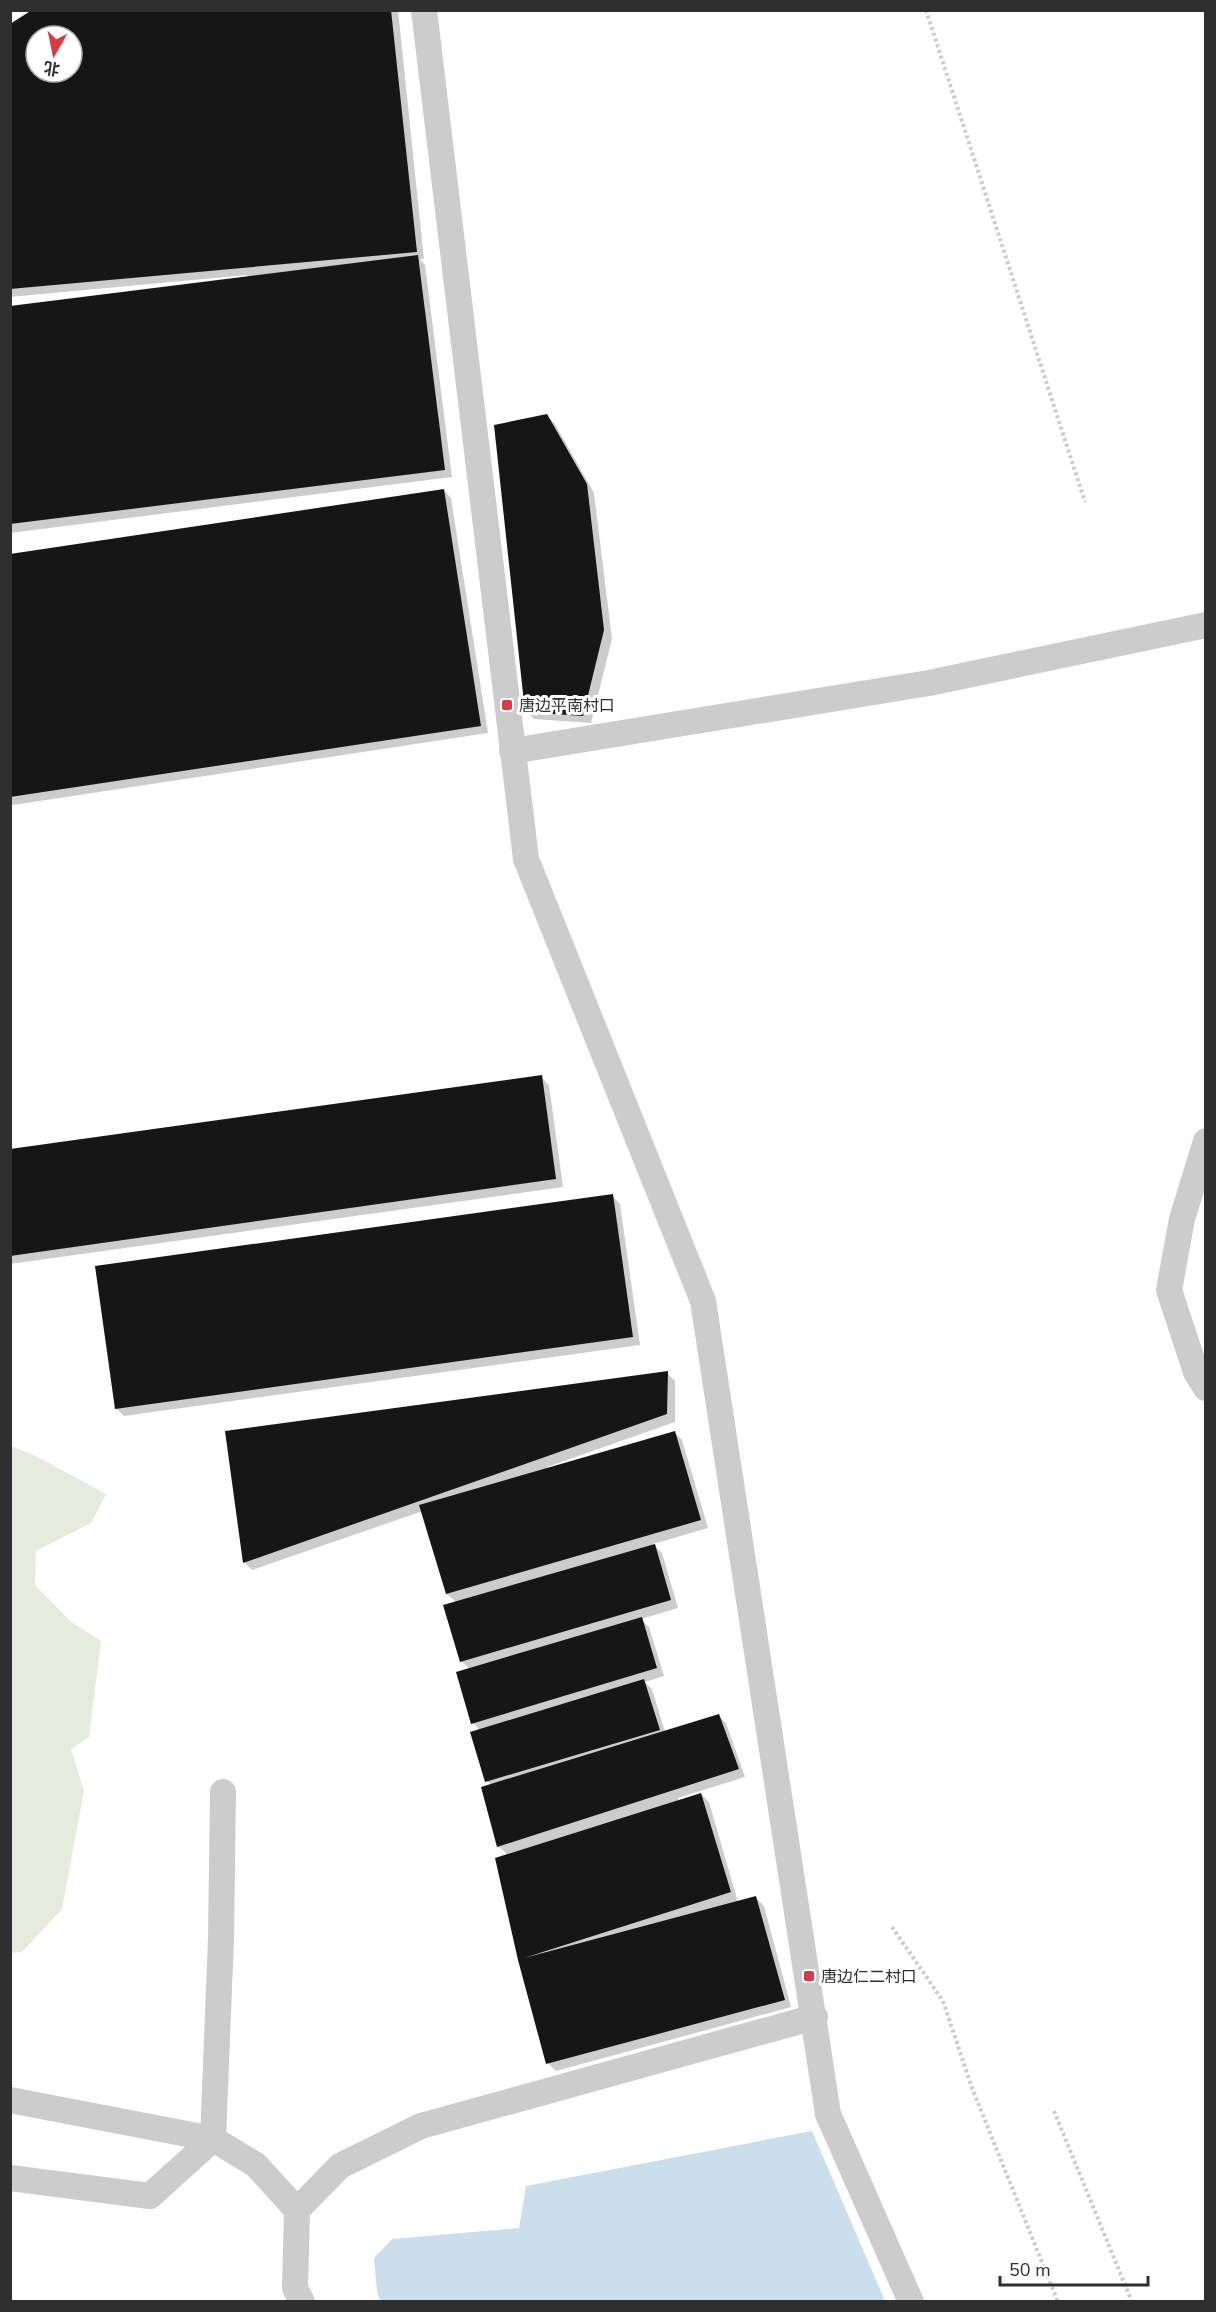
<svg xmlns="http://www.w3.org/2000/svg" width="1216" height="2312" viewBox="0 0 1216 2312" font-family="'Nunito Sans','Noto Sans SC',sans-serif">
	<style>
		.green { fill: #e5ecdd }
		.water { fill: #cadeeb }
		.shadow { fill: #0003; fill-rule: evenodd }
		.building { fill: #161616; fill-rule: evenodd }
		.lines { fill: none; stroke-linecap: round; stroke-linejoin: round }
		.path { stroke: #ccc; stroke-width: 4; stroke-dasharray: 3 3; stroke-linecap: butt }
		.minor { stroke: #ccc; stroke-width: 26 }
		.poi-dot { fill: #e03745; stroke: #fff; stroke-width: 2 }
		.labels { text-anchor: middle; stroke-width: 6; stroke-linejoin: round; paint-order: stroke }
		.poi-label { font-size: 16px; fill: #2f2f2f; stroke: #fff; text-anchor: start }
	</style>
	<rect width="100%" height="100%" fill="#fff"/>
	<!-- green -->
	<polygon class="green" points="11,1446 36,1456 106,1494 91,1523 36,1551 35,1585 71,1622 101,1641 89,1737 71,1749 84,1791 62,1909 22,1952 11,1953"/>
	<!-- water -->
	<polygon class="water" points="812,2131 885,2301 381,2302 377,2292 374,2258 392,2239 519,2228 526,2186"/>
	<!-- shadow -->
	<g class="shadow">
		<path d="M35,10H398L424,259H420L425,265L452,477L10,533V308L248,278L247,275L10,297V25ZM36,36H72V72H36Z"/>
		<polygon points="547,416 555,424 594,493 612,639 591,723 534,719 526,711"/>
		<polygon points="444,490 451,498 488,733 13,805 10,803 10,556"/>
		<polygon points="541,1077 549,1085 563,1187 10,1264 10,1151"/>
		<polygon points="612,1196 620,1204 640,1345 124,1416 116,1408"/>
		<polygon points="667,1373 675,1381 675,1422 547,1467 548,1469 674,1432 682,1440 708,1528 653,1544 662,1553 678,1608 641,1619 649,1627 664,1676 645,1682 652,1689 665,1732 718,1715 726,1723 745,1777 678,1798 679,1801 701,1794 709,1802 738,1902 756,1898 764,1906 791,2007 556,2071 548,2063 519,1959 508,1855 498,1846 491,1785 487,1781 480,1730 473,1723 470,1669 461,1661 457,1603 447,1594 423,1511 252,1570 245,1563 227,1432"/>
	</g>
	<!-- building -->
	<g class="building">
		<path d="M32,10H391L417,252L10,289V24ZM36,36H72V72H36Z"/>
		<polygon points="418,255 445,470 10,524 10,306"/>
		<polygon points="547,414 587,484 604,630 583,716 525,712 494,425"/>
		<polygon points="444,489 481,726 10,797 10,554"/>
		<polygon points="542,1075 556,1179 10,1256 10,1149"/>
		<polygon points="613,1194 633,1337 115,1409 95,1266"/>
		<polygon points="668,1371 667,1414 243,1563 225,1431"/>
		<polygon points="675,1431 701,1520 446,1594 419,1505"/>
		<polygon points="655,1544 671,1600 460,1662 443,1605"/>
		<polygon points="642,1617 657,1668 471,1724 456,1672"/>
		<polygon points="644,1679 660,1730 485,1782 470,1732"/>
		<polygon points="719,1714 739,1769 497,1847 481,1787"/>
		<polygon points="701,1793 731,1892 524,1958 756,1896 785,2000 546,2064 518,1960 495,1858"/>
	</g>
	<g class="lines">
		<!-- path -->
		<g class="path">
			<polyline points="926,10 1085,502"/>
			<polyline points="892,1927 943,2001 972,2088 1058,2302"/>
			<polyline points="1054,2111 1132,2302"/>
		</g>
		<!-- minor -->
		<g class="minor">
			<polyline points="424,10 526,859 703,1301 828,2114 911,2302"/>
			<polyline points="512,751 929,683 1206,625"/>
			<polyline points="1206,1141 1182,1219 1169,1290 1196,1372 1206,1388"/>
			<polyline points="10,2100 213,2139 256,2165 297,2210 295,2288 302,2302"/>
			<polyline points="10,2178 150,2196 213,2139 221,1938 223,1792"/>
			<polyline points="297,2210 340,2166 421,2126 815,2017"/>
		</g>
	</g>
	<!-- markers -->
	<g class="poi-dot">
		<rect x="501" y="699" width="12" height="12" rx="3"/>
		<rect x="803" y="1970" width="12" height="12" rx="3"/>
	</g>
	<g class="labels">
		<!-- poi labels -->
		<g class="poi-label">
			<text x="519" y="711">唐边平南村口</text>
			<text x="821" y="1982">唐边仁二村口</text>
		</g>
	</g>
	<!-- border -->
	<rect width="1216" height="2312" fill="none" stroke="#2f2f2f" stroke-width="24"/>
	<!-- north arrow -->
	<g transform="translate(54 54) rotate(189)"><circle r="28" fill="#ffffff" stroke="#acacac" stroke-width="1.5"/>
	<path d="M0-4.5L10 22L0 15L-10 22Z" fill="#e03745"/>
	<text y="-9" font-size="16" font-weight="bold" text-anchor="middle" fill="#2f2f2f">北</text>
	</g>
	<!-- scale -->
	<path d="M1000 2276v9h148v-9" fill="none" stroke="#2f2f2f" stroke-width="3"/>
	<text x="1009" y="2276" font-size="18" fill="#2f2f2f" stroke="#ffffff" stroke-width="4.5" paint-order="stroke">50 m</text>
</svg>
